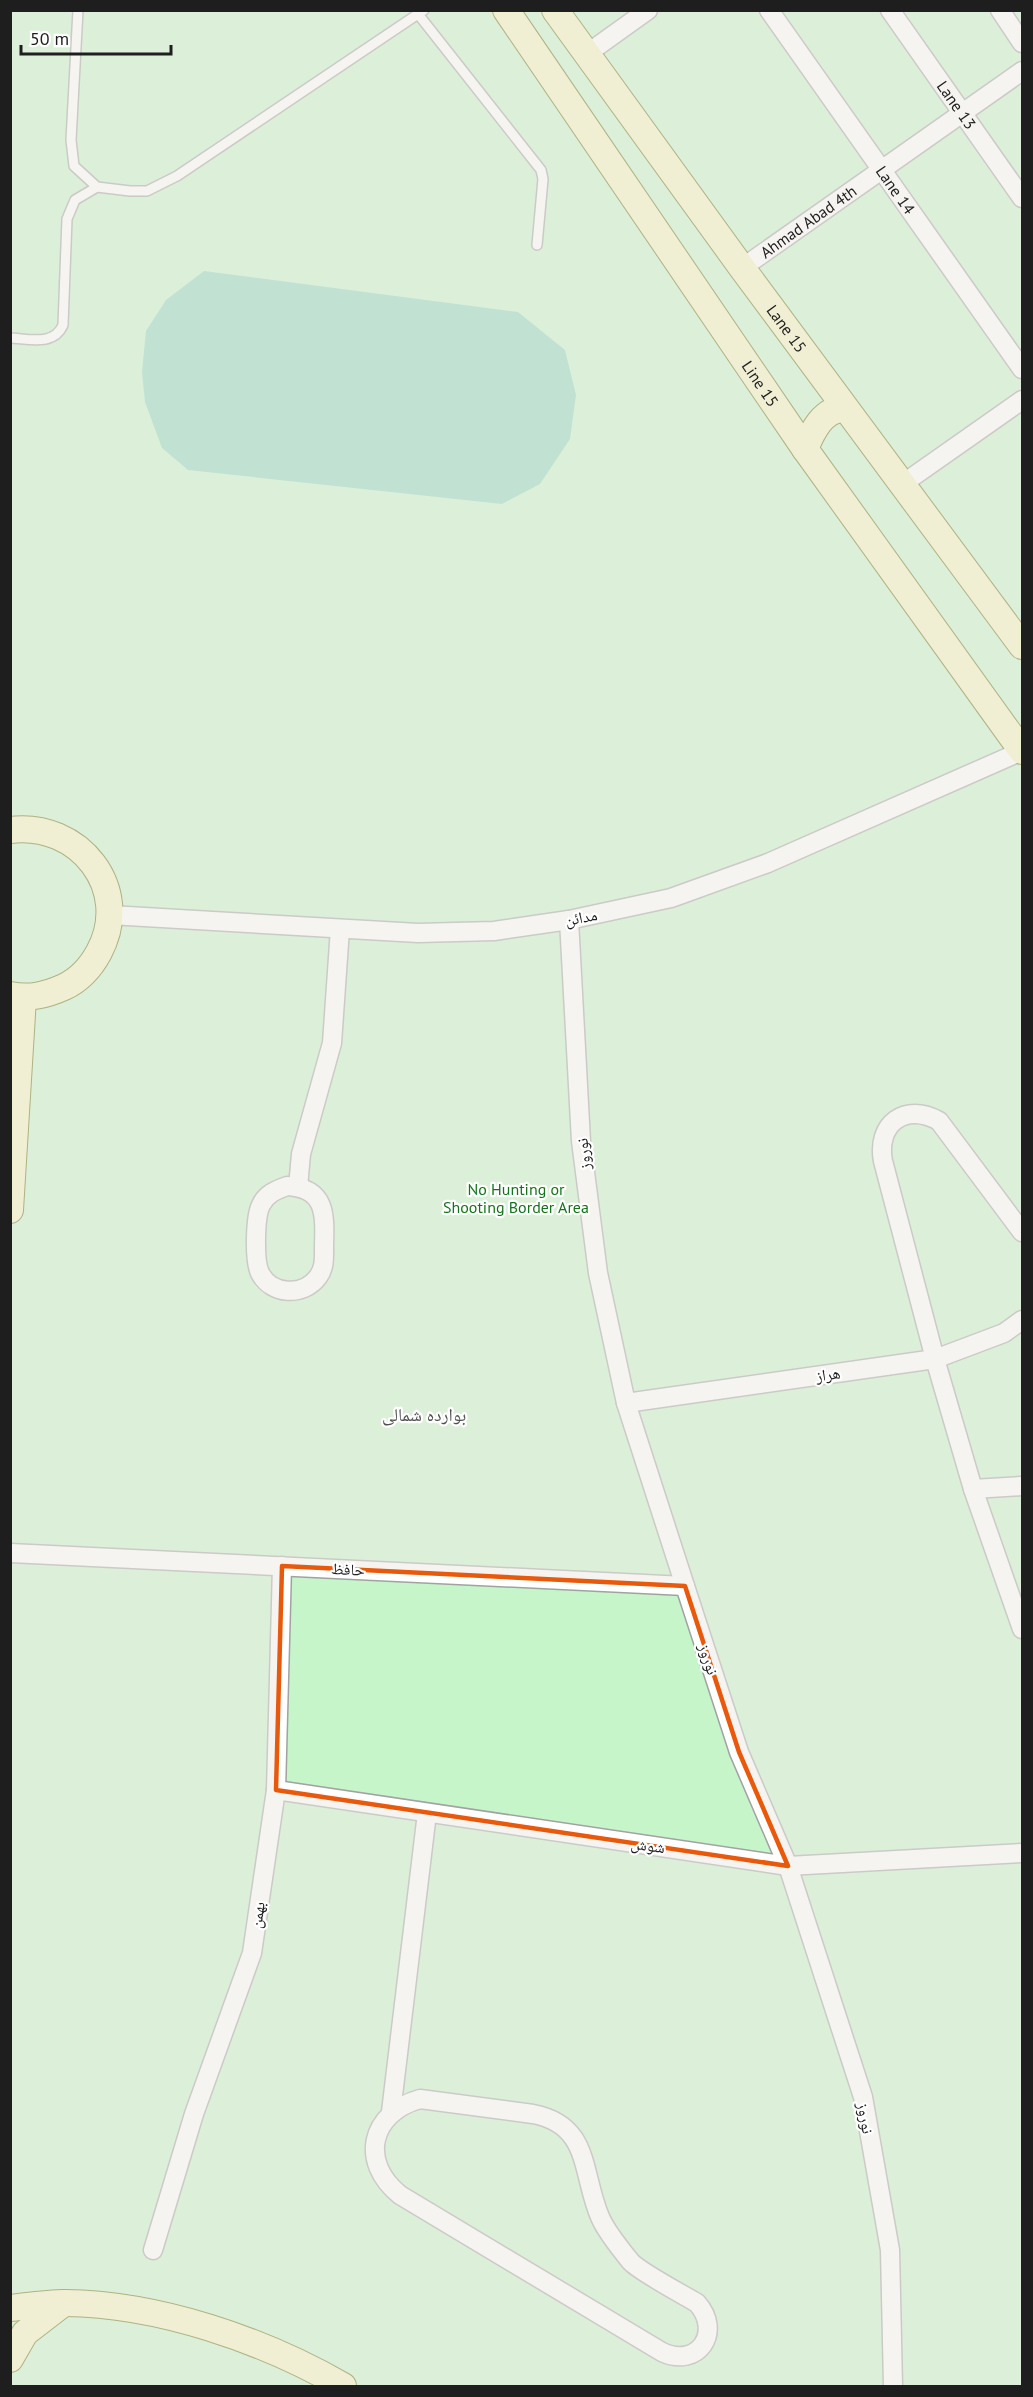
<svg xmlns="http://www.w3.org/2000/svg" width="1033" height="2397" viewBox="0 0 1033 2397" font-family="'PT Sans','Noto Naskh Arabic',sans-serif">
	<style>
		.park { fill: #c5f5c9 }
		.pitch { fill: #89d7ba }
		.lines { fill: none; stroke-linecap: round; stroke-linejoin: round }
		.lane-casing { stroke: #a2a2a2; stroke-width: 12 }
		.street-casing { stroke: #a2a2a2; stroke-width: 21 }
		.secondary-casing { stroke: #616c0e; stroke-width: 28 }
		.lane { stroke: #fff; stroke-width: 9 }
		.street { stroke: #fff; stroke-width: 18 }
		.secondary { stroke: #f1f4bd; stroke-width: 26 }
		.marked { fill: none; stroke: #e8590c; stroke-width: 4.5; stroke-linejoin: round }
		.labels { text-anchor: middle; stroke-width: 4.5; stroke-linejoin: round; paint-order: stroke }
		.street-label { font-size: 16px; fill: #1e1e1e; stroke: #fff }
		.park-label { font-size: 16px; fill: #14731d; stroke: #fff }
		.neighbourhood-label { font-size: 18px; fill: #515151; stroke: #fff }
	</style>
	<rect width="100%" height="100%" fill="#eeebe5"/>
	<!-- park -->
	<rect class="park" x="11" y="11" width="1011" height="2375"/>
	<!-- pitch -->
	<polygon class="pitch" points="204,271 518,312 565,350 576,395 570,439 540,484 502,504 188,470 162,448 145,402 142,372 146,331 166,300"/>
	<g class="lines">
		<defs>
			<g id="lane">
				<polyline points="78,10 71,140 74,166 97,187 130,191 147,191 177,176 424,10"/>
				<polyline points="418,14 541,170 543,179 537,245"/>
				<path d="M10,338C30,339 54,346 63,325L67,219L75,200L97,187"/>
			</g>
			<g id="street">
				<path id="s1" d="M769,10L1022,369"/>
				<path id="s2" d="M890,10L1022,198"/>
				<polyline points="1000,10 1022,43"/>
				<polyline points="588,53 648,10"/>
				<path id="s3" d="M742,268L1022,71"/>
				<polyline points="901,485 1022,400"/>
				<polyline points="110,915 418,933 494,931 569,920 671,898 768,863 1022,751"/>
				<polyline points="569,920 581,1141 598,1273 626,1403 685,1586 739,1752 788,1866 863,2097 890,2250 893,2386"/>
				<path d="M287,1186C326,1188 325,1214 324,1246C324,1257 325,1268 318,1277C303,1297 271,1295 260,1273C254,1261 255,1216 261,1205C266,1194 276,1190 287,1186Z"/>
				<polyline points="298,1187 301,1154 332,1043 340,929"/>
				<path d="M1022,1232L939,1121C905,1102 876,1124 883,1161L935,1359L973,1489L1022,1629"/>
				<polyline points="626,1403 935,1359 1004,1333 1022,1320"/>
				<polyline points="973,1489 1022,1486"/>
				<polyline points="10,1553 685,1586"/>
				<polyline points="276,1790 788,1866 1022,1853"/>
				<path d="M420,2099L533,2114C591,2125 581,2173 600,2217C605,2229 622,2251 631,2262C642,2273 682,2294 697,2303C723,2332 698,2369 662,2352L400,2195C359,2162 370,2113 420,2099Z"/>
				<polyline points="391,2112 427,1813"/>
				<polyline points="153,2250 194,2114 252,1953 276,1790 282,1566"/>
			</g>
			<g id="secondary">
				<path id="s4" d="M506,10L805,449L1022,751"/>
				<path id="s5" d="M555,10L742,268L1022,646"/>
				<path d="M805,449C812,432 823,408 845,409"/>
				<path d="M10,830C79,821 133,889 99,952C91,967 79,980 64,987C46,995 30,999 10,995"/>
				<polyline points="10,1210 23,998"/>
				<path d="M10,2308C28,2306 47,2303 65,2303C159,2304 263,2340 343,2386"/>
				<polyline points="10,2359 25,2333 64,2303"/>
			</g>
		</defs>
		<!-- lane casing -->
		<use href="#lane" class="lane-casing"/>
		<!-- street casing -->
		<use href="#street" class="street-casing"/>
		<!-- secondary casing -->
		<use href="#secondary" class="secondary-casing"/>
		<!-- lane -->
		<use href="#lane" class="lane"/>
		<!-- street -->
		<use href="#street" class="street"/>
		<!-- secondary -->
		<use href="#secondary" class="secondary"/>
	</g>
	<!-- marked area -->
	<path d="M0 0H1033V2397H0ZM282,1566L685,1586L739,1752L788,1866L276,1790Z" fill="#eeebe5" fill-opacity=".55" fill-rule="evenodd"/>
	<path class="marked" d="M282,1566L685,1586L739,1752L788,1866L276,1790Z"/>
	<g class="labels">
		<!-- street labels -->
		<g class="street-label">
			<text dy="6" stroke="none"><textPath href="#s2" startOffset="116">Lane 13</textPath></text>
			<text dy="6" stroke="none"><textPath href="#s1" startOffset="220">Lane 14</textPath></text>
			<text dy="6" stroke="none"><textPath href="#s3" startOffset="81">Ahmad Abad 4th</textPath></text>
			<text dy="6" stroke="none"><textPath href="#s5" startOffset="394">Lane 15</textPath></text>
			<text dy="6" stroke="none"><textPath href="#s4" startOffset="452">Line 15</textPath></text>
			<text transform="translate(581 917) rotate(-11)" y="6">مدائن</text>
			<text transform="translate(583 1154) rotate(-96)" y="6">نوروز</text>
			<text transform="translate(828 1374) rotate(-8)" y="6">هراز</text>
			<text transform="translate(348 1569) rotate(3)" y="6">حافظ</text>
			<text transform="translate(709 1659) rotate(72)" y="6">نوروز</text>
			<text transform="translate(648 1845) rotate(8)" y="6">شوش</text>
			<text transform="translate(257 1915) rotate(-82)" y="6">بهمن</text>
			<text transform="translate(866 2118) rotate(80)" y="6">نوروز</text>
		</g>
		<!-- park labels -->
		<g class="park-label">
			<text x="516" y="1195">No Hunting or<tspan x="516" dy="18">Shooting Border Area</tspan></text>
		</g>
		<!-- neighbourhood labels -->
		<g class="neighbourhood-label">
			<text x="424" y="1421">بوارده شمالی</text>
		</g>
	</g>
	<!-- border -->
	<rect width="1033" height="2397" fill="none" stroke="#1e1e1e" stroke-width="24"/>
	<!-- scale -->
	<path d="M21 45v9h150v-9" fill="none" stroke="#1e1e1e" stroke-width="3"/>
	<text x="30" y="45" font-size="18" fill="#1e1e1e" stroke="#ffffff" stroke-width="4.5" paint-order="stroke">50 m</text>
</svg>
